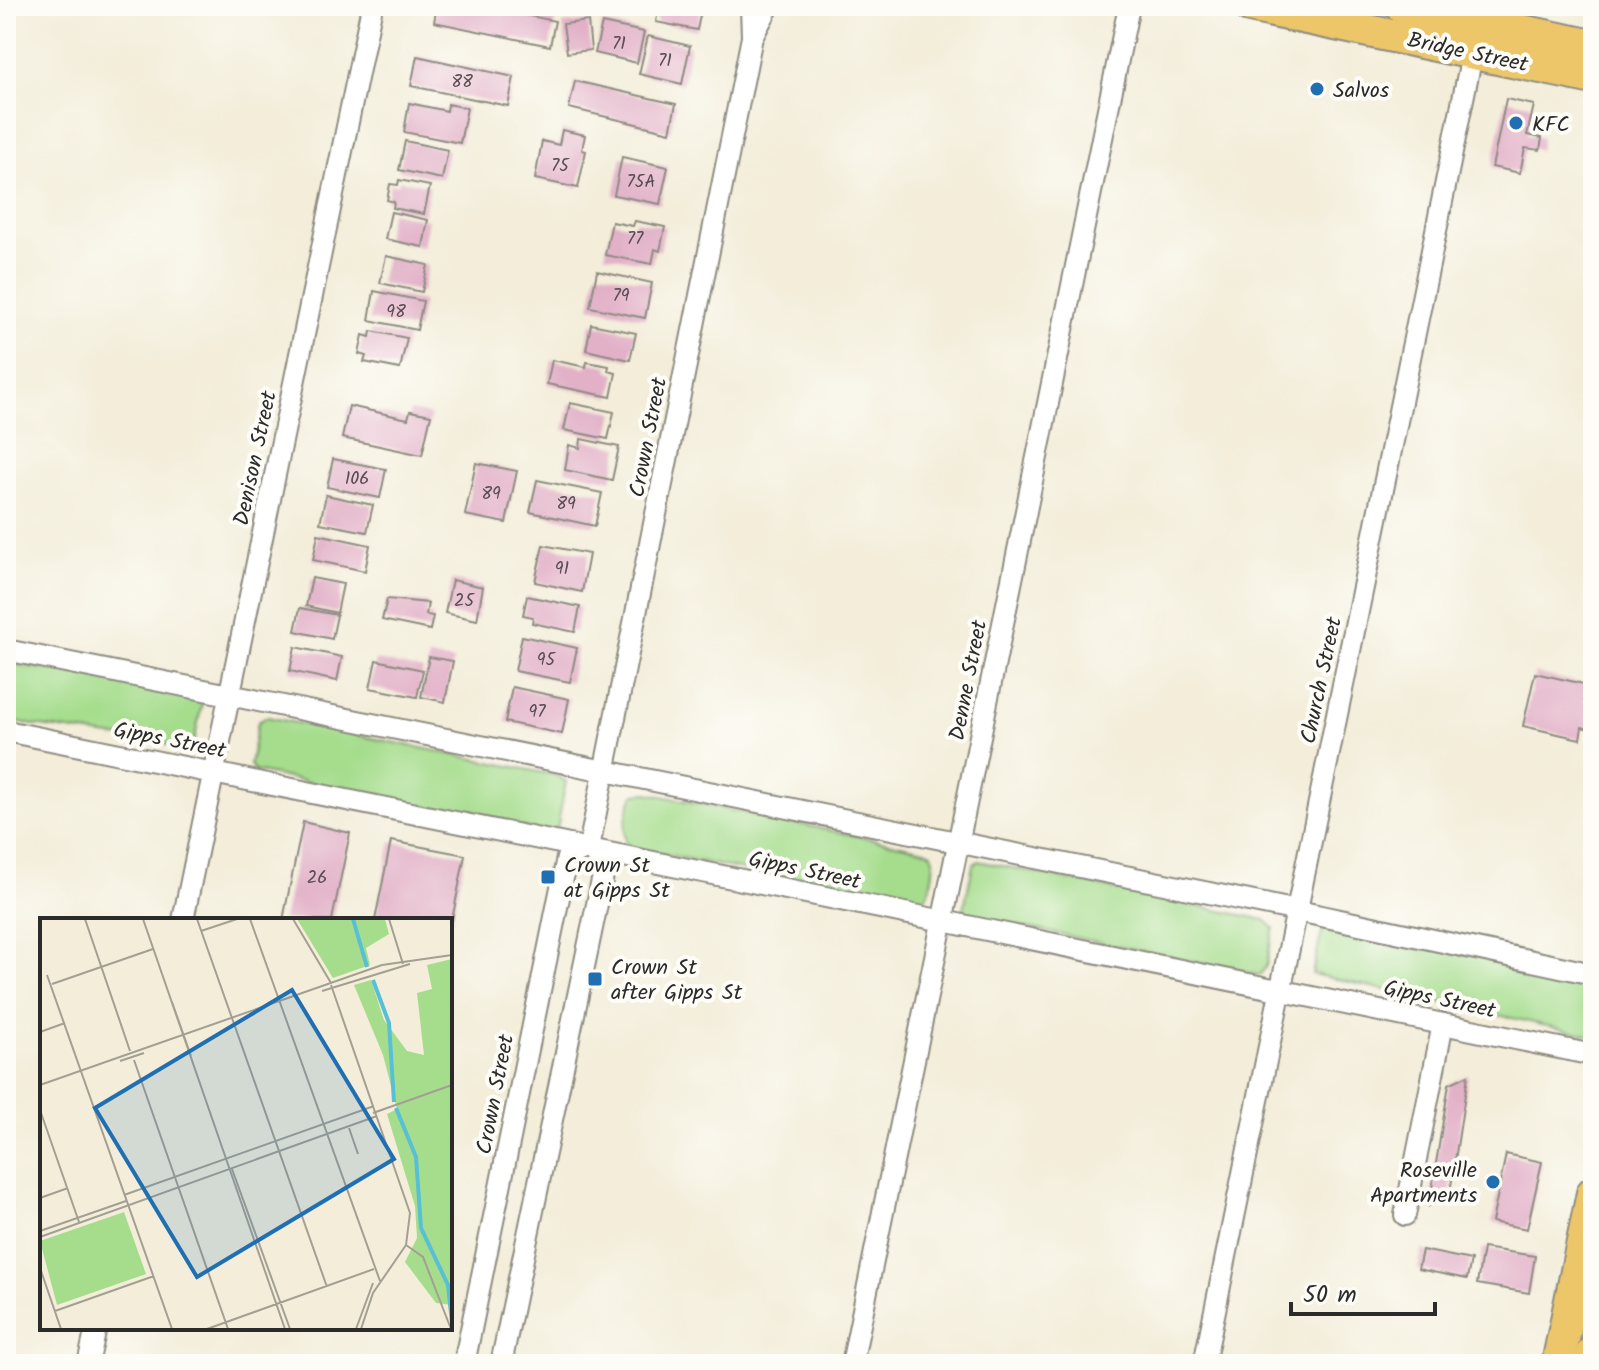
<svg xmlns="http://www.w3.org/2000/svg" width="1599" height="1370" viewBox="0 0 1599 1370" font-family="Kalam,sans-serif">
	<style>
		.green { fill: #a6dd8d; stroke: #68845c; stroke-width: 2 }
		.building { fill: #e2b1c8 }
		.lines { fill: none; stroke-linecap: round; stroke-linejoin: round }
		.street-casing { stroke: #8f8c82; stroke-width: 24 }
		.primary-casing { stroke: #8f8c82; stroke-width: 36 }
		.street { stroke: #fff; stroke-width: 20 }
		.primary { stroke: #ecc669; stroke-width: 32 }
		.poi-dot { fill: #1f6fb2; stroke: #fdfcf7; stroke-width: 3 }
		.labels { text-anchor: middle; stroke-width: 8; stroke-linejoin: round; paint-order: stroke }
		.number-label { font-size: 18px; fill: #594c52 }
		.street-label { font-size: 22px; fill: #2b2b2b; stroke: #fdfcf7 }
		.poi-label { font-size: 22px; fill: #2b2b2b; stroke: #fdfcf7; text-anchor: start }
		.inset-river { fill: none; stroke: #58c0d5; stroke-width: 4 }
		.inset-road { fill: none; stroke: #a39f93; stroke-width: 2 }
		.view { fill: #1f6fb2; fill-opacity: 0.15; stroke: #1f6fb2; stroke-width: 4 }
		.inset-edge { fill: none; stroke: #2b2b2b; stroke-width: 4 }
	</style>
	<rect width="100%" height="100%" fill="#fdfcf7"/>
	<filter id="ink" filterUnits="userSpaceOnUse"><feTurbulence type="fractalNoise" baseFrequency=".0125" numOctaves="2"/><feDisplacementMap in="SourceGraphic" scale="16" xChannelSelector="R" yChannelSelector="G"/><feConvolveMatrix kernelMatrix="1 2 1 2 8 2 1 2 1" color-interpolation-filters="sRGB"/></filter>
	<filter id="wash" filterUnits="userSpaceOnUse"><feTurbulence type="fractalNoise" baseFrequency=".006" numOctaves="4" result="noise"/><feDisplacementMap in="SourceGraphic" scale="32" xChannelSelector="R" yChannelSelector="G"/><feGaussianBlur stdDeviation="1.8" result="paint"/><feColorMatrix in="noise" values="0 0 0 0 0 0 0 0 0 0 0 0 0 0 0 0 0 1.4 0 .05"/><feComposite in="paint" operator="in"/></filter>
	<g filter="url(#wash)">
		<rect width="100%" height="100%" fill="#f3edd9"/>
		<!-- green -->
		<g class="green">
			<polygon points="6,663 204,693 193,748 6,721"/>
			<polygon points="267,717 554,775 566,781 557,829 542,831 255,771 250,765 258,722"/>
			<path d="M647,793L925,850L932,853C936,867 930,900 918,905L634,848L626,844C622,830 628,806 635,794Z"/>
			<polygon points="978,861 1265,920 1274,928 1266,966 1260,975 970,916 964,908 973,865"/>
			<polygon points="1324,923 1593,981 1593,1036 1312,974"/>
		</g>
		<g id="blocks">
			<!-- building -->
			<g class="building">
				<polygon points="437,6 481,6 555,21 550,46 434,22"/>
				<polygon points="659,6 702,6 697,30 656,22"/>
				<polygon points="588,21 591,50 567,53 563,24"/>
				<polygon points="602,23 644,32 637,63 595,53"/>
				<polygon points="648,36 690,46 682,84 639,74"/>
				<polygon points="417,56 514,77 508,106 411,86"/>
				<polygon points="575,81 676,104 670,132 569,108"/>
				<polygon points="1506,99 1534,105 1527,135 1542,138 1540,150 1525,148 1520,173 1492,167"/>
				<polygon points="409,103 447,111 448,104 467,108 460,143 404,132"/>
				<polygon points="562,130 585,135 582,150 586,151 578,188 535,179 542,141 559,145"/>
				<polygon points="405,141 448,150 442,179 399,170"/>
				<polygon points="622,157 668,167 660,204 614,195"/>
				<polygon points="399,180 430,186 424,214 393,208 394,202 387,200 390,184 398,185"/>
				<polygon points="391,212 428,220 423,247 385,239"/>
				<polygon points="635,221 665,227 660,251 655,249 652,264 605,255 612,222 633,226"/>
				<polygon points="386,256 428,265 422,292 380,283"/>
				<polygon points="597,271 652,283 645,318 590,307"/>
				<polygon points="374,291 423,301 417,330 369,320"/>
				<polygon points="591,324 636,333 630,360 586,350"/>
				<polygon points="371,331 407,338 400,369 364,362 366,356 359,354 363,335 370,337"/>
				<polygon points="552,360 586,367 587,362 609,366 608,371 616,373 611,397 547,384"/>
				<polygon points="570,403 614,412 608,439 564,430"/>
				<polygon points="349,406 408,419 410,411 431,415 422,455 342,438"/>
				<polygon points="581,439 619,447 612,480 565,470 569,445 580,448"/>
				<polygon points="333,459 386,469 380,498 327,487"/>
				<polygon points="476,463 517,471 506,523 465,515"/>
				<polygon points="537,480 602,493 595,526 530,512"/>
				<polygon points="326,495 373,505 367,532 320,523"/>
				<polygon points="318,534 370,545 365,571 313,560"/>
				<polygon points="543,545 589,554 582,592 535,582"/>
				<polygon points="312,578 343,584 337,613 306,606"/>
				<polygon points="452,580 483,587 477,620 445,613"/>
				<polygon points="527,596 580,607 575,632 532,623 533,617 523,615"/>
				<polygon points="387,599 428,603 426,615 433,616 430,630 382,620"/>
				<polygon points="300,608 337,615 332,639 295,631"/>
				<polygon points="522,636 577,648 570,682 515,671"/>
				<polygon points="295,647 342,657 337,681 290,671"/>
				<polygon points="429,657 453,661 445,702 421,697"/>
				<polygon points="376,660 423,670 417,697 370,688"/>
				<polygon points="1535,673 1588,685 1584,701 1593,702 1593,730 1582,727 1580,739 1523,726"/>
				<polygon points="512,687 569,699 562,734 505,722"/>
				<polygon points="303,822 350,833 332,920 283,920"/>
				<polygon points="391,841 465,855 452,920 375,920"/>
				<polygon points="1468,1075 1450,1193 1429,1206 1449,1084"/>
				<polygon points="1506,1154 1542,1162 1527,1229 1492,1222"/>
				<polygon points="1483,1248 1535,1256 1529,1293 1477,1284"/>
				<polygon points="1422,1250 1471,1260 1467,1279 1418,1269"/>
			</g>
		</g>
	</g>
	<g filter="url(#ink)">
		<use href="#blocks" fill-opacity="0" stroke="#8f8c82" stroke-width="2"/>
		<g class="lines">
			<defs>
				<g id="street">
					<polyline points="752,37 769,6"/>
					<polyline points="6,650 1298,911 1593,974"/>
					<path d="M6,731C536,836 1064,946 1593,1055"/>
					<polyline points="589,847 752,37 751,6"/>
					<polyline points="183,920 372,6"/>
					<polyline points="1405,1215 1443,1024"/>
					<polyline points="88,1364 96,1328"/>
					<polyline points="464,1364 567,858 589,847"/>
					<polyline points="501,1364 605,866 589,847"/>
					<polyline points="852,1364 1129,6"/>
					<polyline points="1204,1364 1482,6"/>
				</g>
				<g id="primary">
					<polyline points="1249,6 1593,78"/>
					<polyline points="1402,6 1593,46"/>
					<polyline points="1558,1364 1593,1193"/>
					<polyline points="1590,1364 1593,1352"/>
				</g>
			</defs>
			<!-- street casing -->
			<use href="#street" class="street-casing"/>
			<!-- primary casing -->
			<use href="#primary" class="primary-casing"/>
			<!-- street -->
			<use href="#street" class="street"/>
			<!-- primary -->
			<use href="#primary" class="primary"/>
		</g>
	</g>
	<!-- markers -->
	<g class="poi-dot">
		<circle cx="1317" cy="89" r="8"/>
		<circle cx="1516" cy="123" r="8"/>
		<rect x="540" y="869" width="16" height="16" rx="4"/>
		<rect x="587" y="971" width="16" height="16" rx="4"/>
		<circle cx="1493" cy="1182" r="8"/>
	</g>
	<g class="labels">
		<!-- number labels -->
		<g class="number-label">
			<text x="619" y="49">71</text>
			<text x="665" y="66">71</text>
			<text x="462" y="87">88</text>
			<text x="560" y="171">75</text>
			<text x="641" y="187">75A</text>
			<text x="635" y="244">77</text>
			<text x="621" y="301">79</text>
			<text x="396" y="317">98</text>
			<text x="357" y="484">106</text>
			<text x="491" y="499">89</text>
			<text x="566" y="509">89</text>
			<text x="562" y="574">91</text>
			<text x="464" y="606">25</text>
			<text x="546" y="665">95</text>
			<text x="537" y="717">97</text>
			<text x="317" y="883">26</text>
		</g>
		<!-- street labels -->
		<g class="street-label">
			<text transform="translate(1468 51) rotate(12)" y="8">Bridge Street</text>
			<text transform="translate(647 437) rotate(-79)" y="8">Crown Street</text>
			<text transform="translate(254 458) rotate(-78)" y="8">Denison Street</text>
			<text transform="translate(967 680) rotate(-79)" y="8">Denne Street</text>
			<text transform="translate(1320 680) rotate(-78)" y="8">Church Street</text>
			<text transform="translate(170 739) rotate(11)" y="8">Gipps Street</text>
			<text transform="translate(805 869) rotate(12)" y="8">Gipps Street</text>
			<text transform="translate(1440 998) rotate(12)" y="8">Gipps Street</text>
			<text transform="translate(494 1094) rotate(-79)" y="8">Crown Street</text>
		</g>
		<!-- poi labels -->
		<g class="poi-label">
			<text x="1333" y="97">Salvos</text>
			<text x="1532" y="131">KFC</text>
			<text x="564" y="872">Crown St<tspan x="564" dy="25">at Gipps St</tspan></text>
			<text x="611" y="974">Crown St<tspan x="611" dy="25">after Gipps St</tspan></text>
			<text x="1477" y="1177" text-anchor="end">Roseville<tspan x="1477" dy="25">Apartments</tspan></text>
		</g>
	</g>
	<!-- overview -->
	<g transform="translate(40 918)">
		<rect width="412" height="412" fill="#f3edd9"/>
		<path d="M257,1H345L349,16L326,30L330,47L293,60ZM412,41V387L396,385L365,344L377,320L375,288L347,196L357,191L343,137L314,67L331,62L344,102L367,133L384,137L377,75L392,71L387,47ZM84,294L106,356L17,387L0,323Z" fill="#a6dd8d"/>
		<path class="inset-river" d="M313,1L327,49M333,62L349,105L354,184M356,190L376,239L381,310L408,367L412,405"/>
		<path class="inset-road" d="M45,1L90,133M103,1L245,411M157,1L287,369M210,1L340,363M253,1L291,65M349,1L363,46M161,13L197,1M7,57L132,411M12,66L113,31M291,67L370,295L366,327L333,375L321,411M282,73L370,46M132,84L151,138M0,114L25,105M94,142L188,411M80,143L104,135M0,167L342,47L412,37M0,192L39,304M333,195L412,167M309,210L318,236M192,251L250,411M84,277L334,188M0,280L28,270M0,313L86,283M0,319L337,198M366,327L383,339L411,411M0,350L21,411M15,393L114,358M167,411L334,351M316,411L333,365"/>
		<path class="view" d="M252,72L354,241L157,359L55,190Z"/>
		<rect width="412" height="412" class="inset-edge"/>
	</g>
	<!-- margin -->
	<rect width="1599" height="1370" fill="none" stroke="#fdfcf7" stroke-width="32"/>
	<!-- scale -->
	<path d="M1291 1302v12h144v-12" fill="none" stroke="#2b2b2b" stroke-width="4"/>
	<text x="1303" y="1302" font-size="24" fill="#2b2b2b" stroke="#fdfcf7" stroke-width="6" paint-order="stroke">50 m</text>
</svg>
